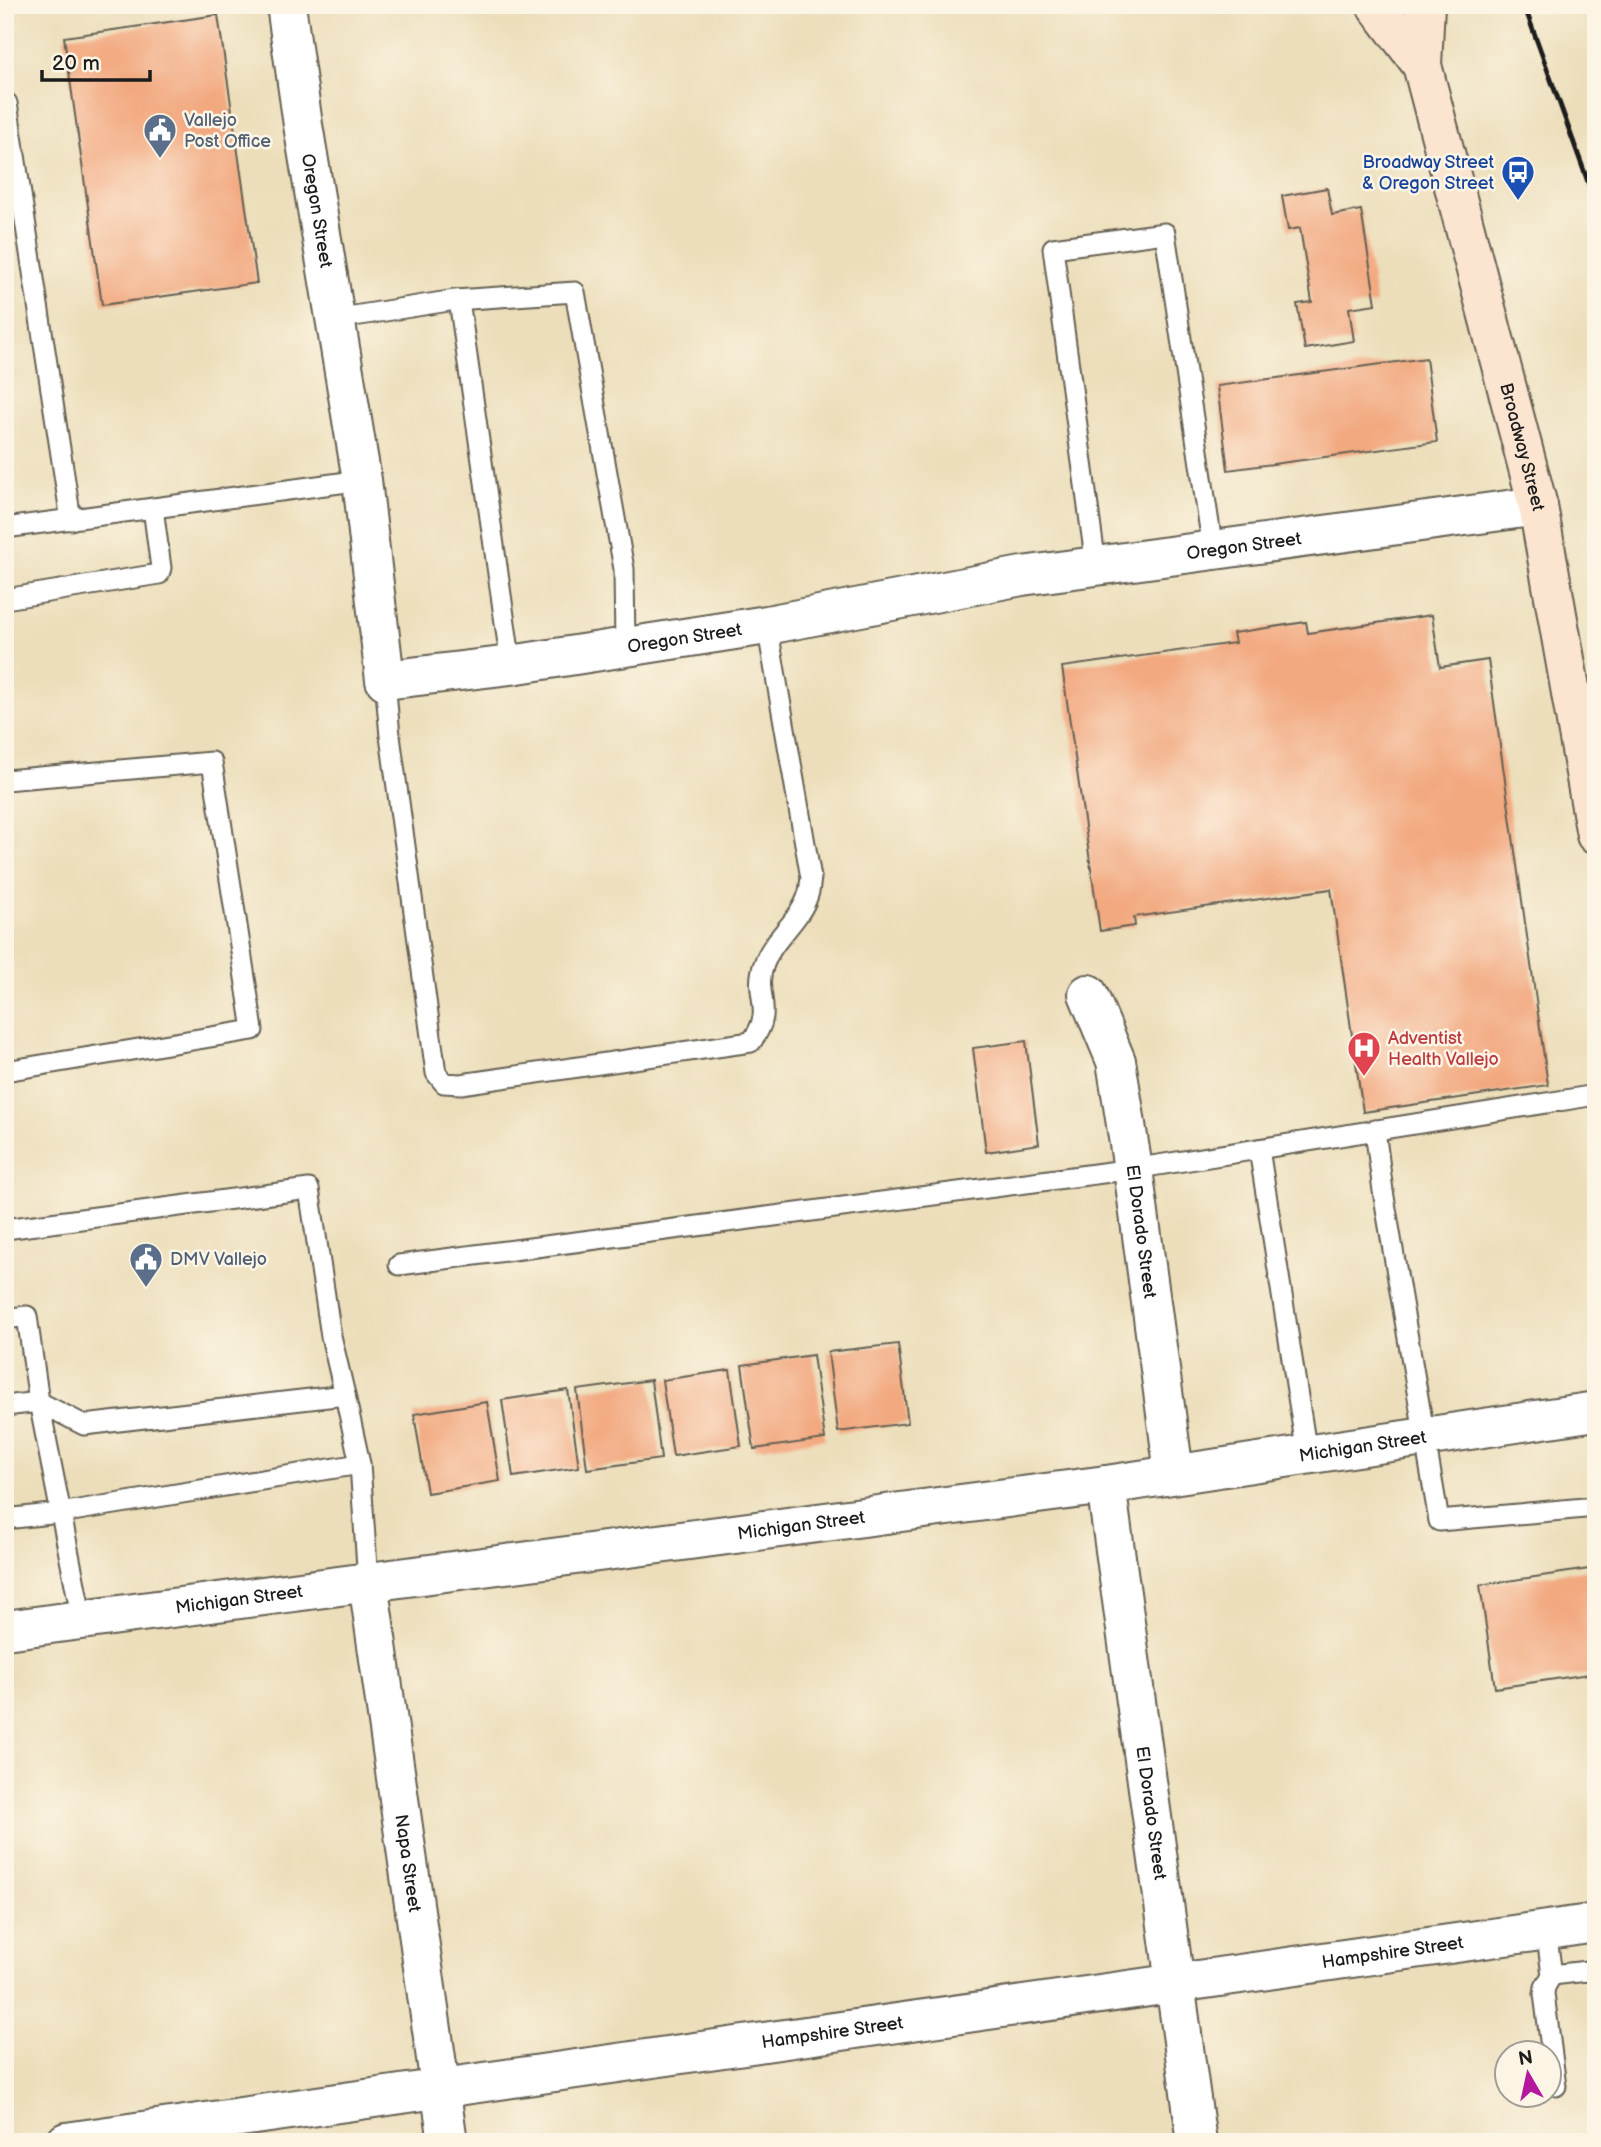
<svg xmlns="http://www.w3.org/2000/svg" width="1601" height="2147" viewBox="0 0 1601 2147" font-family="'Balsamiq Sans',sans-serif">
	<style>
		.building { fill: #f2a980 }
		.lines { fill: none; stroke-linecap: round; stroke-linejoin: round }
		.service-casing { stroke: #656053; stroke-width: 23 }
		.minor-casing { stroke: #656053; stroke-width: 42 }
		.secondary-casing { stroke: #656053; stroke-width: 42 }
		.service { stroke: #fff; stroke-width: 19 }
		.minor { stroke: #fff; stroke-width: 38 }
		.secondary { stroke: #fce5d0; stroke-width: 38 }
		.rail { stroke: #1c1c1c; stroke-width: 5 }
		.labels { text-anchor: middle; stroke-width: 5; stroke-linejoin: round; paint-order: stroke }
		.service-label { font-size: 18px; fill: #4e5e75; stroke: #fcf5e5; text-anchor: start }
		.transit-label { font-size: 18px; fill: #164399; stroke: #fcf5e5; text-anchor: end }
		.street-label { font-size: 18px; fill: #1c1c1c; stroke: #fcf5e5 }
		.health-label { font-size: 18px; fill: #be3a42; stroke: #fcf5e5; text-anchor: start }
	</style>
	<rect width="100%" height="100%" fill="#fcf5e5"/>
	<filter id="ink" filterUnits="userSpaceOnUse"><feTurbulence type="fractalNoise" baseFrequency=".0143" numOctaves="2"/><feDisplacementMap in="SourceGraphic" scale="14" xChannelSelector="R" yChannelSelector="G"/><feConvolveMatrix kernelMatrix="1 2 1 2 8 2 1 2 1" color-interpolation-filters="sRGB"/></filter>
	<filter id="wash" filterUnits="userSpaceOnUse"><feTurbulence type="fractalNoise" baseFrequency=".00686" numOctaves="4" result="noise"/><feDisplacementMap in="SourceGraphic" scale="28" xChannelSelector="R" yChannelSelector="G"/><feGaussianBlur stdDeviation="1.57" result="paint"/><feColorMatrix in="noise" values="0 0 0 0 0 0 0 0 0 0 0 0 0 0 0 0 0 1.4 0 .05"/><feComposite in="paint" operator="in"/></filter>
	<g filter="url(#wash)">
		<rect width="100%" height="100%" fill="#ecdeba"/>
		<g id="blocks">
			<!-- building -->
			<g class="building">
				<polygon points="218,15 257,283 102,305 64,37"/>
				<polygon points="1327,188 1332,215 1361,210 1376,304 1349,308 1354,341 1305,349 1297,304 1312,302 1300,228 1288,230 1282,196"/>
				<polygon points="1426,358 1437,442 1228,470 1217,386"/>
				<polygon points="1432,615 1440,667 1488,660 1548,1085 1363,1112 1331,889 1134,917 1135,926 1100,931 1062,667 1235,643 1233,633 1306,622 1308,633"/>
				<polygon points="1026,1041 1039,1144 986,1152 973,1048"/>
				<polygon points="898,1344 908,1423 838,1432 828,1352"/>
				<polygon points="813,1355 825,1439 754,1449 742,1365"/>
				<polygon points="730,1370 741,1446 673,1456 662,1380"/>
				<polygon points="651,1380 661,1459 587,1469 577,1390"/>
				<polygon points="568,1390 579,1467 513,1477 502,1400"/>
				<polygon points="487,1402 500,1481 427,1493 414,1414"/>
				<polygon points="1596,1568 1596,1673 1495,1688 1480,1585"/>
			</g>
		</g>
	</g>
	<g filter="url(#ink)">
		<use href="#blocks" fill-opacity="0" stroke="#656053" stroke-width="2"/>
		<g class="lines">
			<defs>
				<g id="service">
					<polyline points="5,103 7,103 71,520"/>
					<polyline points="459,300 511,665"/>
					<polyline points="335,319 455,300 575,292 624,569 625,647"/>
					<polyline points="5,528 362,480"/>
					<polyline points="1096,566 1053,248 1165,233 1213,550"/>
					<polyline points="5,599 159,574 161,568 153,508"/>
					<path d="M385,680L390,736L436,1073L444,1083L461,1084L751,1042C777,1009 752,995 764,964C773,938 800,921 808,895C810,890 810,883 811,878L767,625"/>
					<polyline points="5,780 212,762 253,1030 5,1071"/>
					<polyline points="1375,1130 1383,1191 1439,1521 1596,1507"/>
					<polyline points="1259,1149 1307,1454"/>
					<polyline points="5,1229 309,1189 331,1336 345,1395 84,1425 39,1402 5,1406"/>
					<polyline points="399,1265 1133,1169 1596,1095"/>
					<polyline points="5,1319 27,1316 39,1402 82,1620"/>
					<polyline points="360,1464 368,1582"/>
					<polyline points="5,1519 60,1513 360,1464 345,1395"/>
					<polyline points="1546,1930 1552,1975 1545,1987 1544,1994 1556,2086"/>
					<polyline points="1552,1975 1596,1970"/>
				</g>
				<g id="minor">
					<path id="s1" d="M286,5L303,125L362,480L385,680L511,665L767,625L1022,576L1538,506"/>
					<path id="s2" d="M1088,994L1116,1061L1133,1169L1174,1473"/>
					<path id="s3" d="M1106,1485L1197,2142"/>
					<path id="s4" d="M368,1582L448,2142"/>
					<path id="s5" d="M5,1630L1106,1485L1596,1411"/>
					<path id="s6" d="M66,2142L1596,1923"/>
				</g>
				<g id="secondary">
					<polyline points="1376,5 1422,65"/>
					<path id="s7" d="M1425,5L1422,65L1538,506L1596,835"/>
				</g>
			</defs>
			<!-- service casing -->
			<use href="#service" class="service-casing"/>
			<!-- minor casing -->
			<use href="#minor" class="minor-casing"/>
			<!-- secondary casing -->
			<use href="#secondary" class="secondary-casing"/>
			<!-- service -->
			<use href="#service" class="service"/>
			<!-- minor -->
			<use href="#minor" class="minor"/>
			<!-- secondary -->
			<use href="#secondary" class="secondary"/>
			<!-- rail -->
			<polyline class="rail" points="1524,5 1596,204"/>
		</g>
	</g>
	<!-- icons -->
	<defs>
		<symbol id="civic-pin" viewBox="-11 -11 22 30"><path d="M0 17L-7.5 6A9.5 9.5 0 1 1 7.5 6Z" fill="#5c6f8a" stroke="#fcf5e5"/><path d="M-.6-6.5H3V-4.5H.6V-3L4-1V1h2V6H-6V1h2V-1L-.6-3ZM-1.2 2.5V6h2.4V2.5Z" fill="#fff"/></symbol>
		<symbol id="bus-pin" viewBox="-11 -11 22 30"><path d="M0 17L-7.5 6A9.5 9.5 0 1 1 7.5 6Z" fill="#1a4fb4" stroke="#fcf5e5"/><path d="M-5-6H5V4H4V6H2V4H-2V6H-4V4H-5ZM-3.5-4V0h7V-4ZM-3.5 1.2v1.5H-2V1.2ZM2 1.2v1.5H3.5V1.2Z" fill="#fff"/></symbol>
		<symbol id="hospital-pin" viewBox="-11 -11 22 30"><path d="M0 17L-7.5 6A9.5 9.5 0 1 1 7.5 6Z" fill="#e0444e" stroke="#fcf5e5"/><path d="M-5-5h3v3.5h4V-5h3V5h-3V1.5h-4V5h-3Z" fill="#fff"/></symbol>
	</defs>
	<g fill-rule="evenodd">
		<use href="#civic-pin" x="141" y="111" width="38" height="52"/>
		<use href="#bus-pin" x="1499" y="153" width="38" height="52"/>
		<use href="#hospital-pin" x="1345" y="1029" width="38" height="52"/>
		<use href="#civic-pin" x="127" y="1240" width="38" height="52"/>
	</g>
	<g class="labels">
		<!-- service labels -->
		<g class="service-label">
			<text x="184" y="126">Vallejo<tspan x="184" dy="21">Post Office</tspan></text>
			<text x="170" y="1265">DMV Vallejo</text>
		</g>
		<!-- transit labels -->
		<g class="transit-label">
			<text x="1494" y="168">Broadway Street<tspan x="1494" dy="21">&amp; Oregon Street</tspan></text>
		</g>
		<!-- street labels -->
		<g class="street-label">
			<text dy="6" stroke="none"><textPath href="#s1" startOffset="208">Oregon Street</textPath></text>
			<text dy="6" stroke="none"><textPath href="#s7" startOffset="455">Broadway Street</textPath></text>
			<text dy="6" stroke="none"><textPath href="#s1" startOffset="1552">Oregon Street</textPath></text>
			<text dy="6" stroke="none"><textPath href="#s1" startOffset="985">Oregon Street</textPath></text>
			<text dy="6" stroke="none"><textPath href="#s2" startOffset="245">El Dorado Street</textPath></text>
			<text dy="6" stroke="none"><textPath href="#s5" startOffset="1370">Michigan Street</textPath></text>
			<text dy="6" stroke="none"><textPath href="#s5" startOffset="803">Michigan Street</textPath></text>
			<text dy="6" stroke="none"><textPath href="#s5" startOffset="236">Michigan Street</textPath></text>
			<text dy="6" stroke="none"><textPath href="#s3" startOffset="331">El Dorado Street</textPath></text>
			<text dy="6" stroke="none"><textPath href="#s4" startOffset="284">Napa Street</textPath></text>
			<text dy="6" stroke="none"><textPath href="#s6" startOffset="1340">Hampshire Street</textPath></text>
			<text dy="6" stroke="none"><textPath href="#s6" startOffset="774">Hampshire Street</textPath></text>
		</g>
		<!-- health labels -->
		<g class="health-label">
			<text x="1388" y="1044">Adventist<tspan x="1388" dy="21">Health Vallejo</tspan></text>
		</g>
	</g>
	<!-- margin -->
	<rect width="1601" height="2147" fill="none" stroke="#fcf5e5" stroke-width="28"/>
	<!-- north arrow -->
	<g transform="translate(1528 2074) rotate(351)"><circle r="33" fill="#fcf5e5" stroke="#a29e95" stroke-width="2"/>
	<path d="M0-5L12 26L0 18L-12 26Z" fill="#b5179e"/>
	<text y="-10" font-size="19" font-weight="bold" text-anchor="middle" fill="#1c1c1c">N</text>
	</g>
	<!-- scale -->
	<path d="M42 70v10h108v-10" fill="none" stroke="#1c1c1c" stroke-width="3.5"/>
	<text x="52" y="70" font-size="21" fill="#1c1c1c" stroke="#fcf5e5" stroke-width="5" paint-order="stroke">20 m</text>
</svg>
